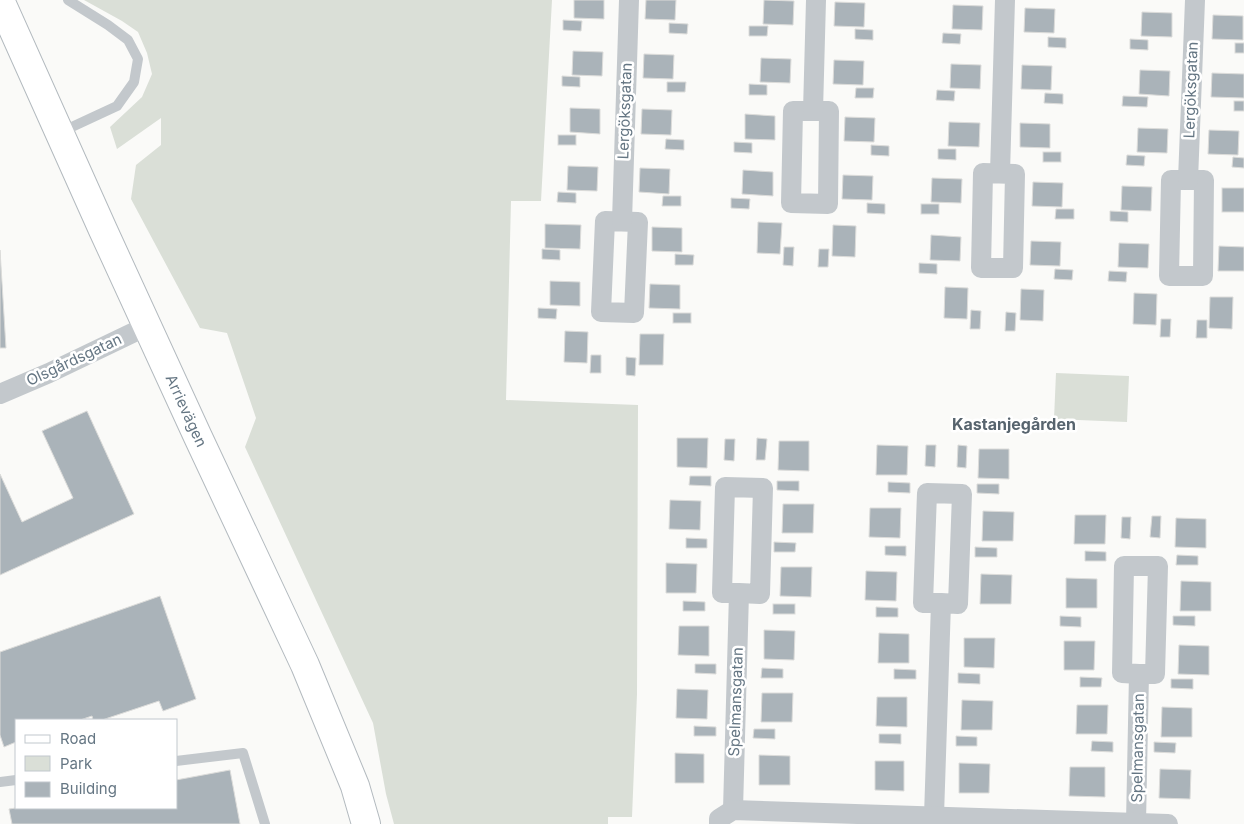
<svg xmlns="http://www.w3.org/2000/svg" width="1244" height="824" viewBox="0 0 1244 824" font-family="Inter,sans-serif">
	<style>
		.green { fill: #dadfd7 }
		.building { fill: #aab3b9; stroke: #dcdcda }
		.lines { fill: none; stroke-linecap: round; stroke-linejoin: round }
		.secondary-casing { stroke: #b3babf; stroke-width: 30 }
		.service { stroke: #c3c8cc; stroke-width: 10 }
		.minor { stroke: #c3c8cc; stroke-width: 20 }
		.secondary { stroke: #fff; stroke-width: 28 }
		.labels { text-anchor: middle; stroke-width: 5; stroke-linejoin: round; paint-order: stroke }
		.street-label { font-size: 15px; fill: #657683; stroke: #fff }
		.neighbourhood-label { font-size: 16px; font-weight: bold; fill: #57646e; stroke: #fff }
	</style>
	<rect width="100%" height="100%" fill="#fafaf8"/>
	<!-- green -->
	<g class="green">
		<polygon points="84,0 552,0 541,201 511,201 506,400 638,405 637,694 632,817 608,817 608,824 394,824 386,794 373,723 245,447 256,418 227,333 200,328 131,199 136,165 161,145 161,118 117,149 110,127 142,97 152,74 147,53 138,32 122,21"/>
		<polygon points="1056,373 1129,376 1127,422 1054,419"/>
	</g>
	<!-- building -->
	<g class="building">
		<polygon points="574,0 604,0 604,19 574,18"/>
		<polygon points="646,0 676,0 675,20 645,19"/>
		<polygon points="764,0 794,1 793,25 763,24"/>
		<polygon points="835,2 865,3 864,27 834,26"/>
		<polygon points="953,5 983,6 982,30 952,29"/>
		<polygon points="1025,8 1055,9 1054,33 1024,32"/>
		<polygon points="1142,12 1172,13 1172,37 1141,36"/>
		<polygon points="1213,15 1243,16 1243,40 1212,39"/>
		<polygon points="563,20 582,21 581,31 563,30"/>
		<polygon points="669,23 688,24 687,34 669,33"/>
		<polygon points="749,26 768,26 767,36 749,36"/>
		<polygon points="855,29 873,30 873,40 855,39"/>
		<polygon points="943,33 961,34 960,44 942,43"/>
		<polygon points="1048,37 1066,38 1066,48 1048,47"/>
		<polygon points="1130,39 1148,40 1148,50 1130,49"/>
		<rect x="1235" y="43" width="9" height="10"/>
		<polygon points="573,51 603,52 602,76 572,75"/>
		<polygon points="644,54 674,55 673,79 643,78"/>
		<polygon points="761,58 791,59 790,83 760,82"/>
		<polygon points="834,60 864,61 863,85 833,84"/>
		<polygon points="951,64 981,65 980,89 950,88"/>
		<polygon points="1022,65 1052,66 1051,90 1021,89"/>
		<polygon points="1140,70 1170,71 1169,96 1139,94"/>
		<polygon points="1212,73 1244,74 1244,98 1211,97"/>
		<polygon points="562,76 580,77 580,87 562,86"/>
		<polygon points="667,82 686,82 685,92 667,92"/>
		<polygon points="749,84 767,85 767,95 749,95"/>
		<polygon points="856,88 874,88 873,98 855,98"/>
		<polygon points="937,90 955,91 954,101 936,100"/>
		<polygon points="1045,93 1063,94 1063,104 1044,103"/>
		<polygon points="1123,96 1148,97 1147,107 1122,106"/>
		<rect x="1234" y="101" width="10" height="10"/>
		<polygon points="570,108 600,109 600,134 570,132"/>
		<polygon points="642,109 672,110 671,135 641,134"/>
		<polygon points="745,114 775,116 775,140 745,139"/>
		<polygon points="845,117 875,118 874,142 844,141"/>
		<polygon points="949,122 980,123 979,147 948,146"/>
		<polygon points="1020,123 1050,124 1050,148 1020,147"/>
		<polygon points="1138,128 1168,129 1167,153 1137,152"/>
		<polygon points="1209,130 1239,131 1238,155 1208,154"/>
		<rect x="558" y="135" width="18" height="10"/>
		<polygon points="666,139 684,140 684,150 665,149"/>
		<polygon points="734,142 752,143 752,153 734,152"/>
		<polygon points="871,145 889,146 889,156 871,155"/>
		<polygon points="938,149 956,149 956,160 938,159"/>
		<rect x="1043" y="152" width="18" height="10"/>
		<polygon points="1127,155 1145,156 1144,166 1126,165"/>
		<polygon points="1233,157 1244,158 1244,168 1232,167"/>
		<polygon points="568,166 598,167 597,191 567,190"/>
		<polygon points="640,168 670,169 669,194 639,192"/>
		<polygon points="743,170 773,172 773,196 742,194"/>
		<polygon points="843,175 873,176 872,200 842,199"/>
		<polygon points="932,178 962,179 961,203 931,202"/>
		<polygon points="1033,182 1063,183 1062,207 1032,206"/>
		<polygon points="1122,186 1152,187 1151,211 1121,210"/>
		<rect x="1222" y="188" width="22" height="24"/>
		<polygon points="558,192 576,193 576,203 557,202"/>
		<polygon points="663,196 681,196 681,206 662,206"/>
		<polygon points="731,198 750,199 749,209 731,208"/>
		<polygon points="867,203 885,204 885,214 867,213"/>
		<rect x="921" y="204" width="18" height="10"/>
		<polygon points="1056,209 1074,209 1074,219 1055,219"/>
		<polygon points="1110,211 1128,212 1128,222 1110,221"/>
		<polygon points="758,222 782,223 780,254 757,253"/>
		<polygon points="545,224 581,225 580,249 545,248"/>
		<polygon points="833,225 856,226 855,257 832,256"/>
		<polygon points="652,227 682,228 682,252 652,251"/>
		<polygon points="931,235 961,237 960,261 930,260"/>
		<polygon points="1031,241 1061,242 1060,266 1030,265"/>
		<polygon points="1119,243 1149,244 1148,268 1118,267"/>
		<polygon points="1219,246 1244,247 1244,271 1218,271"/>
		<polygon points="784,247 794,247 793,266 783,265"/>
		<polygon points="542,249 560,250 560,260 542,259"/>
		<polygon points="819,249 829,249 828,267 818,267"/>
		<polygon points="0,250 6,348 0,348"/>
		<polygon points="675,254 694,255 693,265 675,265"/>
		<polygon points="919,263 937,264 937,274 919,273"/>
		<polygon points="1055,269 1073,270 1072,280 1054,279"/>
		<polygon points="1109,271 1127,272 1126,282 1108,281"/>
		<polygon points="550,281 580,282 580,306 550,305"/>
		<polygon points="650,284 680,285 680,309 649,308"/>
		<polygon points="945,287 968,288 967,319 944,318"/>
		<polygon points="1021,289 1044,290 1043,321 1020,320"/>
		<polygon points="1134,293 1157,294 1156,325 1133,324"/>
		<polygon points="1210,297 1233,297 1232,329 1209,328"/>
		<polygon points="538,308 557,309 556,319 538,318"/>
		<polygon points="971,310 981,311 980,329 970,329"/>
		<polygon points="1006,312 1016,313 1015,331 1005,331"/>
		<rect x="673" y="313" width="18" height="10"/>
		<polygon points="1161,319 1171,319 1170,337 1160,337"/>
		<polygon points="1197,320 1207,320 1207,338 1196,338"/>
		<polygon points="565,331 588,332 587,363 564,362"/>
		<polygon points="640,334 664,334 663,365 639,365"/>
		<polygon points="591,355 601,355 601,373 590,373"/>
		<polygon points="626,357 636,358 635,376 626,375"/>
		<polygon points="87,411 134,514 0,575 0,474 22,522 73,498 42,431"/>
		<polygon points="677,438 708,438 707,468 677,467"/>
		<polygon points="757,438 767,439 765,460 756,460"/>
		<polygon points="725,439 735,439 734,461 724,460"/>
		<polygon points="779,441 809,441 809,471 778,470"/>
		<polygon points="877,445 908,446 907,475 876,475"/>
		<polygon points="926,445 936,445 935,467 925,466"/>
		<polygon points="958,445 967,446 966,468 957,467"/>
		<polygon points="979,449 1009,449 1009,479 978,478"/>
		<polygon points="690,476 711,476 711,486 689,485"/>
		<polygon points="777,481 799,481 799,491 777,490"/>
		<polygon points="888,482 910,483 910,493 888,492"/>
		<polygon points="977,484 999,484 999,494 977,493"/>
		<polygon points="670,500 701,501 700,530 669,529"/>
		<polygon points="783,504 814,504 813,533 782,533"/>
		<polygon points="870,508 901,508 900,538 869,537"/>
		<polygon points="983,511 1014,512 1013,541 982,541"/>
		<polygon points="1075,515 1106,515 1105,544 1074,544"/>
		<polygon points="1152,516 1161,516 1160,538 1150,537"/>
		<polygon points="1122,517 1131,517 1130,539 1121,538"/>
		<polygon points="1176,518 1206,519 1206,548 1175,547"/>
		<polygon points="686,538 707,539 707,548 686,548"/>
		<polygon points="774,542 796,543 795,552 774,552"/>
		<polygon points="885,546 906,546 906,556 885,555"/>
		<polygon points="975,547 997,548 997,557 975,557"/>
		<polygon points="1085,551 1106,552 1106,561 1085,561"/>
		<polygon points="1177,555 1198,556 1198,565 1176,565"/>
		<polygon points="666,563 697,564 696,593 666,593"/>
		<polygon points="781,567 812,567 811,597 780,596"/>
		<polygon points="866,571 897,572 896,601 865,600"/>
		<polygon points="981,574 1012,575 1011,604 980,604"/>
		<polygon points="1066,578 1097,579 1097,608 1066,608"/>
		<polygon points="1181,581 1211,582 1211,611 1180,611"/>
		<polygon points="160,596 196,699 163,711 159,701 102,720 93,720 92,716 80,720 16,720 16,742 4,747 0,735 0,652"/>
		<polygon points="683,601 705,602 705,611 683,611"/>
		<rect x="773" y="604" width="22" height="10"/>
		<polygon points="876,607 898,608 898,617 876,617"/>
		<polygon points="1060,616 1081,617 1081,627 1060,626"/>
		<polygon points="1173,616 1195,616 1195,626 1173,625"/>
		<polygon points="679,626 709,626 709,656 678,655"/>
		<polygon points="764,630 795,631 794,660 764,659"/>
		<polygon points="879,633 909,634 909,663 878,663"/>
		<polygon points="964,638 995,638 994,668 964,667"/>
		<polygon points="1064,641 1095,641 1094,670 1064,670"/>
		<polygon points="1179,645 1209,646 1209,675 1178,674"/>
		<polygon points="695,664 716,664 716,674 695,673"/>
		<polygon points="762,668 783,669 783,678 761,678"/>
		<polygon points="894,669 916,670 916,679 894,679"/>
		<polygon points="958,673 980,674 980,684 958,683"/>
		<polygon points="1080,677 1102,678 1101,687 1080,687"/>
		<polygon points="1171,679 1193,679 1193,689 1171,688"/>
		<polygon points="677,689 708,690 707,719 676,718"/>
		<polygon points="762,693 793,693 792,722 761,722"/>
		<polygon points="877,697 907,697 907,727 876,726"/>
		<polygon points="962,700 993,701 992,730 961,730"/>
		<polygon points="1077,705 1108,705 1107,734 1076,734"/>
		<polygon points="1162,707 1192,708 1192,737 1161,737"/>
		<polygon points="694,726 716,727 716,736 694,736"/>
		<polygon points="754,729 775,729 775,739 753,738"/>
		<polygon points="879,734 901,734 901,744 879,743"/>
		<polygon points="956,736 977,737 977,746 956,746"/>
		<polygon points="1092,741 1113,742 1113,752 1091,751"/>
		<polygon points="1154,742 1176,743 1175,753 1154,752"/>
		<polygon points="675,753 704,754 704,783 675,783"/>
		<polygon points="759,755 790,756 790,785 759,785"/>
		<polygon points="875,761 904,761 904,791 875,790"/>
		<polygon points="959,763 990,764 989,793 959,793"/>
		<polygon points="1070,767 1105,767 1105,797 1069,796"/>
		<polygon points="1160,769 1191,770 1190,799 1159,798"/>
		<polygon points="230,770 240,824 12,824 9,809 16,808 176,808 176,780"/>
	</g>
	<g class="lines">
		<defs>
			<g id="secondary">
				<path id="s1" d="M0,0L103,230L198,437L305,665L355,786L366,824"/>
			</g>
		</defs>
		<!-- secondary casing -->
		<use href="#secondary" class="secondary-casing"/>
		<!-- service -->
		<g class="service">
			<polyline points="61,132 117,106 134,82 138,59 128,40 108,25 68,0"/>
			<polyline points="176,761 243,753 265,824"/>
			<polyline points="0,782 16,780"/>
		</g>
		<!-- minor -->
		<g class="minor">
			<polygon points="793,111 829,111 828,204 791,203"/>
			<polyline points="813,111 816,0"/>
			<polygon points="983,173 1015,174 1013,268 981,268"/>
			<polyline points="1000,173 1005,0"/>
			<polygon points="1171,180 1204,180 1203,276 1169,276"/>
			<polyline points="1188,180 1195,0"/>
			<polygon points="605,221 638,222 634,313 601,312"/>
			<polyline points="622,221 629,0"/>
			<polyline points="0,394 49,373 147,326"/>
			<polyline points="733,810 739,593 760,594 763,488 725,487 722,593 739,593"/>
			<polyline points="934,816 941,603 958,604 962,494 927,493 923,603 941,603"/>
			<polyline points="1136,823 1139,674 1155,674 1158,566 1124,566 1122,673 1139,674"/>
			<polyline points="719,824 719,819 733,810 1168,824"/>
		</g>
		<!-- secondary -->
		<use href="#secondary" class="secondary"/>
	</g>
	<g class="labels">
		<!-- street labels -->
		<g class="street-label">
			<text transform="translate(1191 90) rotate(-88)" y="5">Lergöksgatan</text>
			<text transform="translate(625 111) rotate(-88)" y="5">Lergöksgatan</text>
			<text transform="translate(74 360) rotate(-25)" y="5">Olsgårdsgatan</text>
			<text dy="5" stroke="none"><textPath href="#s1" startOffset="451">Arrievägen</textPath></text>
			<text transform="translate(736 702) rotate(-88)" y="5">Spelmansgatan</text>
			<text transform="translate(1138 748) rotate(-89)" y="5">Spelmansgatan</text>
		</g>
		<!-- neighbourhood labels -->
		<g class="neighbourhood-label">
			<text x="1014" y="430">Kastanjegården</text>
		</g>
	</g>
	<!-- legend -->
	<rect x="15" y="719" width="162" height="90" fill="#ffffff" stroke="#c1c8cd"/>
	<rect x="25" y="735" width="25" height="8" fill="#ffffff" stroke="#c1c8cd"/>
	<text x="60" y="744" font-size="15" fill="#657683">Road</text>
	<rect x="25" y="756" width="25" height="15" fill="#dadfd7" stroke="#c1c8cd"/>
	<text x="60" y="769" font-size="15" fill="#657683">Park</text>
	<rect x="25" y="782" width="25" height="15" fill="#aab3b9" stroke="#c1c8cd"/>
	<text x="60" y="794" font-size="15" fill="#657683">Building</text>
</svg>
